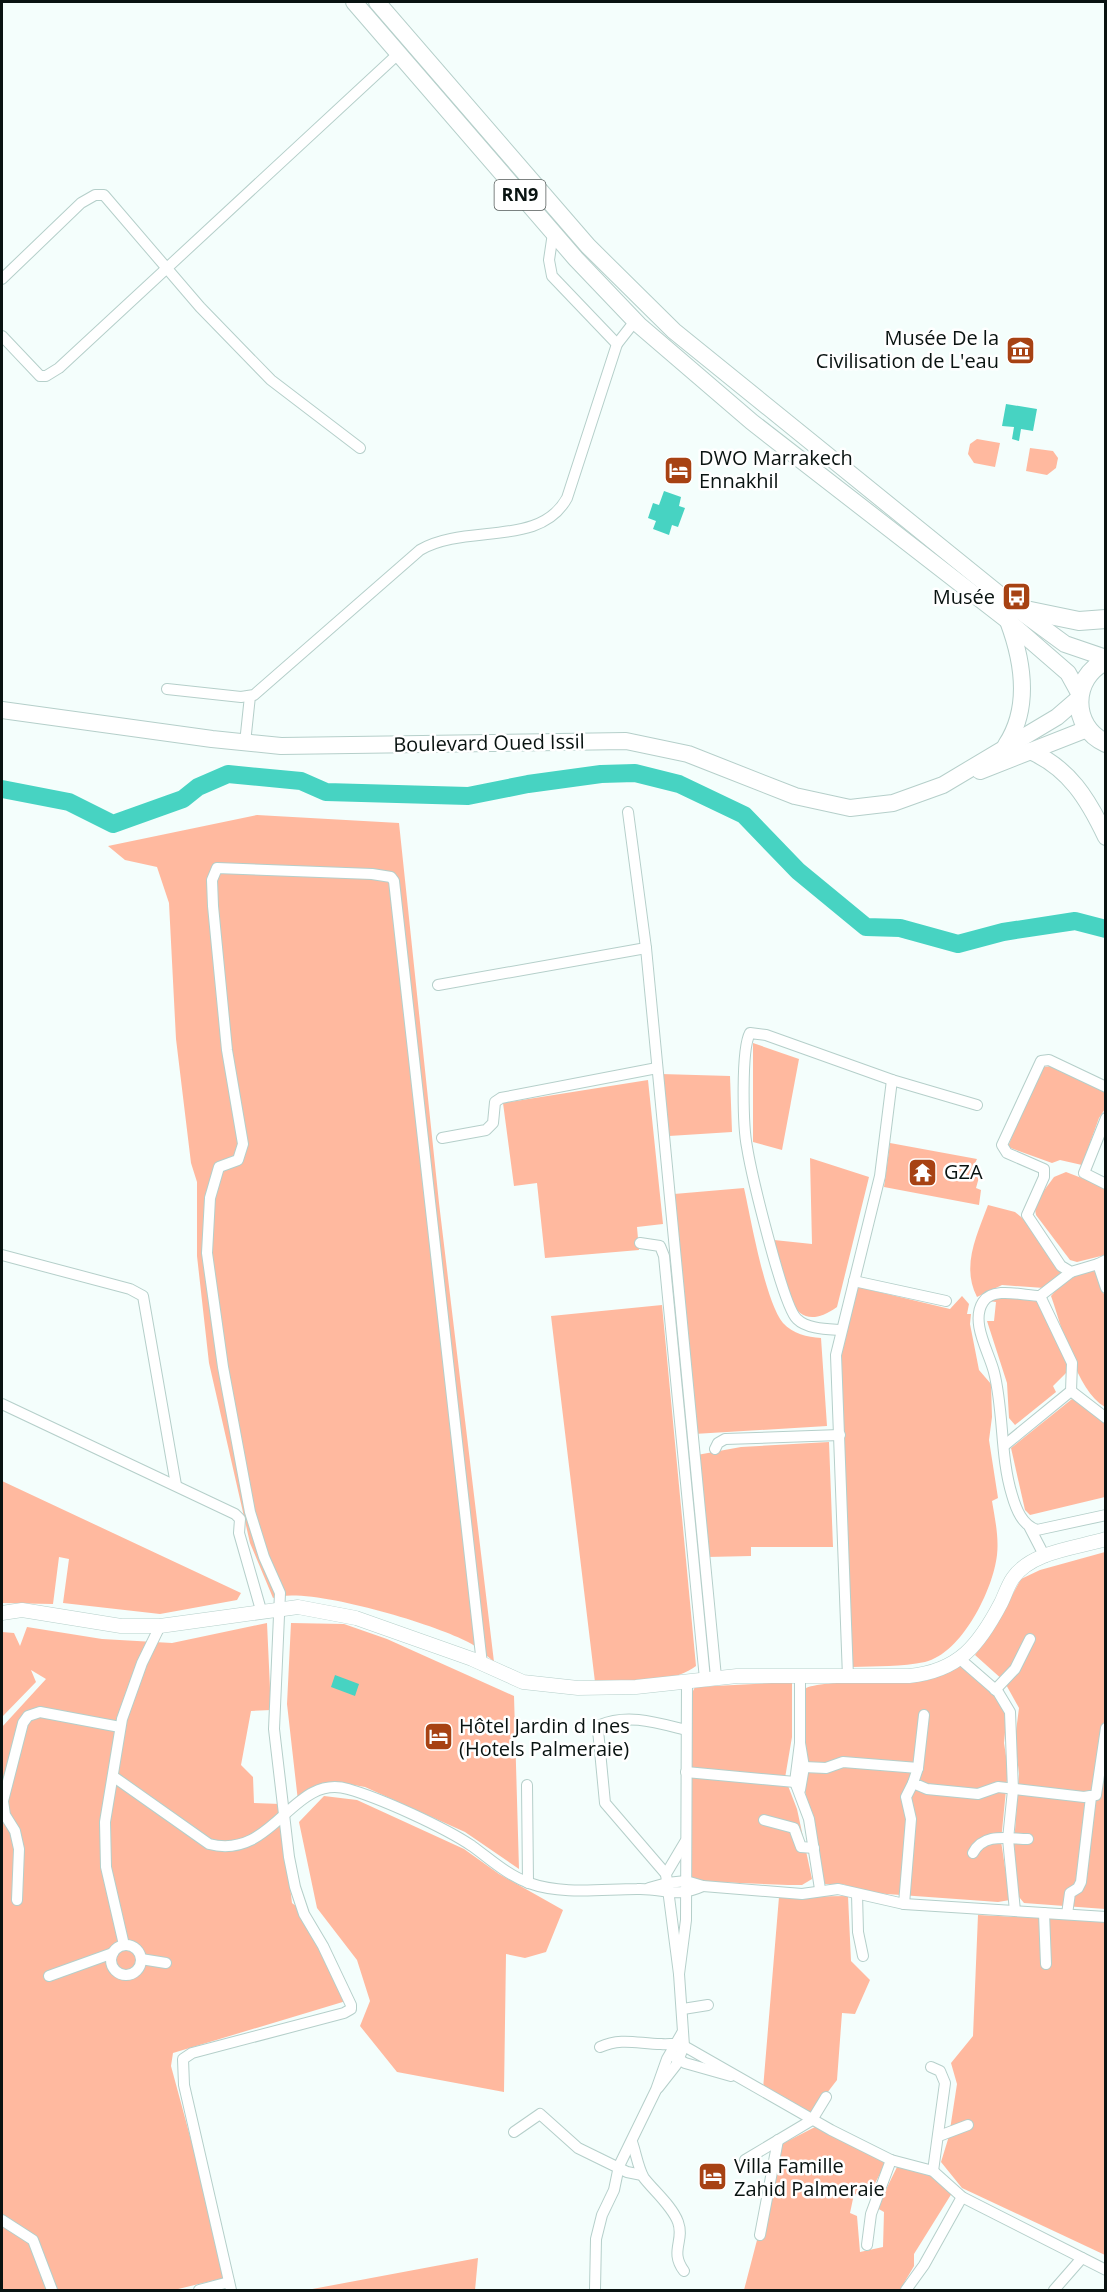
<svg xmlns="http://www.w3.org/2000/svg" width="1107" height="2292" viewBox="0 0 1107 2292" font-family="'Open Sans',sans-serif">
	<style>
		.green { fill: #ffb99f }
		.water { fill: #47d3c2 }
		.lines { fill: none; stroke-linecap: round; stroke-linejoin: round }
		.river { stroke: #47d3c2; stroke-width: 18 }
		.street-casing { stroke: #b5cfca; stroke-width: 12 }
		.secondary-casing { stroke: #b5cfca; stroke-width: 15 }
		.primary-casing { stroke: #b5cfca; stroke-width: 18 }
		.highway-casing { stroke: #b5cfca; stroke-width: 20 }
		.street { stroke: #fff; stroke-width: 10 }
		.secondary { stroke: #fff; stroke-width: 14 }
		.primary { stroke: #fff; stroke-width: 16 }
		.highway { stroke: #fff; stroke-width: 18 }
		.labels { text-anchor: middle; stroke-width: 5; stroke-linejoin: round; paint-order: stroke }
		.shield { fill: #fff; stroke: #535a58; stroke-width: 1.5 }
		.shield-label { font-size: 18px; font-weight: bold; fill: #091311 }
		.poi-label { font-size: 20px; fill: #091311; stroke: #fff; text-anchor: start }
		.street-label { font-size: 20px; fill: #091311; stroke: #fff }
	</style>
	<rect width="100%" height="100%" fill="#f4fefc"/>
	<!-- green -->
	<g class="green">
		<polygon points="977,439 1000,443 995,467 974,463 968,454 970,444"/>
		<polygon points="1030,448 1053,451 1058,458 1056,468 1047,475 1026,471"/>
		<path d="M257,815L399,823L439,1203L494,1662C486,1655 478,1647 468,1642C435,1624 306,1585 273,1598L250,1543L209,1363L197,1256V1182L191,1163L176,1039L169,903L157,867L125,860L108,846Z"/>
		<polygon points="753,1043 799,1059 782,1150 753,1142"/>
		<polygon points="1052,1066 1105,1089 1105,1109 1099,1118 1082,1165 1060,1160 1052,1163 1008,1147 1023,1106 1043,1067"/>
		<polygon points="661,1074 730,1076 732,1132 669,1136"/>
		<polygon points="648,1080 663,1224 637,1227 639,1250 545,1258 537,1183 514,1186 503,1103"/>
		<polygon points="890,1143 977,1159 974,1165 981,1170 976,1188 981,1190 979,1205 884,1187"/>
		<path d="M810,1158L869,1177L837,1307C787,1343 783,1274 774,1240L812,1244Z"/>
		<polygon points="1066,1172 1105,1187 1105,1255 1077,1262 1070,1260 1036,1215 1034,1204 1054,1177"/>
		<path d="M744,1188C751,1219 765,1301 783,1323C793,1334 807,1337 821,1338L827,1426L694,1434L674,1194Z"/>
		<path d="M988,1205L1015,1212L1027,1222L1064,1270L1044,1288L1002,1285L977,1297C961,1266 977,1235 988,1205Z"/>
		<path d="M1094,1268L1105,1297V1407C1075,1389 1063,1329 1051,1296L1069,1275Z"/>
		<path d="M858,1287L950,1309L962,1296L969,1304L967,1314H971L970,1324L979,1370L991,1384L992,1417L989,1440L998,1498L992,1501C995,1519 999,1537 997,1555C993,1590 962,1653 925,1662C902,1667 876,1666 852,1667L841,1355Z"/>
		<polygon points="998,1293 1040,1296 1068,1365 1066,1373 1053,1386 1056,1392 1015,1425 1009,1418 1007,1383 987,1321 994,1321 996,1302 989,1301"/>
		<path d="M662,1305L696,1666C670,1685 626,1683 595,1682L551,1316Z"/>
		<polygon points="1072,1399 1086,1403 1105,1419 1105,1497 1030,1515 1025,1510 1011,1448"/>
		<polygon points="829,1442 833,1547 751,1547 751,1556 707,1557 697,1455 741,1447"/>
		<polygon points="2,1481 241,1593 237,1600 160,1614 63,1603 69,1559 59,1557 53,1604 2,1603"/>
		<polygon points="1105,1552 1105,1909 1024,1903 1019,1897 1013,1858 1019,1774 1015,1739 1019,1708 1004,1681 975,1655 993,1630 1021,1579 1040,1570"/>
		<polygon points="267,1623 271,1710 251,1711 241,1765 253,1777 254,1803 280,1804 292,1903 306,1914 346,2001 173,2053 171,2066 228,2277 174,2290 2,2290 2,1727 46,1679 31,1670 36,1682 2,1717 2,1632 14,1633 20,1646 27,1627 102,1639 172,1643"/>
		<polygon points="291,1623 344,1624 387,1639 514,1696 519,1869 465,1832 365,1787 337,1782 314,1786 298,1801 287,1704"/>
		<path d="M960,1661L996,1694L1007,1712L1004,1743L1008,1769L1001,1841L1010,1900L998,1902L873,1893L842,1884H824L805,1791L803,1690C816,1678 903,1685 928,1680C939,1677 951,1668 960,1661Z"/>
		<polygon points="792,1682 792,1737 785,1778 797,1809 812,1879 802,1885 788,1885 692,1881 688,1872 691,1695 695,1687"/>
		<polygon points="324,1796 357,1800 464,1849 499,1874 563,1910 546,1952 525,1958 506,1954 504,2092 397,2072 360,2026 370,2001 357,1960 317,1908 299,1822"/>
		<polygon points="848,1896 851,1961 870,1980 855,2014 842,2013 837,2080 810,2115 763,2089 779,1897"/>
		<polygon points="978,1915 1105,1921 1105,2255 962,2188 941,2162 949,2136 957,2084 951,2063 973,2036"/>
		<polygon points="815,2127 886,2163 868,2196 854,2194 850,2213 857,2216 860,2252 883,2247 884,2212 877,2208 897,2167 933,2174 952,2193 914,2254 914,2266 900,2290 744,2290 782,2144"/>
		<polygon points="478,2258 475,2290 307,2290"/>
	</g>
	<!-- water -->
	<g class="water">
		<polygon points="1006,404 1037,409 1033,431 1021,429 1019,441 1012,439 1014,427 1002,426"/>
		<polygon points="664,491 681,497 679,506 685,508 678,527 672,525 669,535 653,529 656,521 648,518 653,503 659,505"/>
		<polygon points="335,1675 359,1684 355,1696 331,1687"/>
	</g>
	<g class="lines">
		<!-- river -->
		<polyline class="river" points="2,789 69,802 113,824 183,799 198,787 228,774 301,781 326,792 468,796 528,784 601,774 635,773 679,784 744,815 798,871 866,927 900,928 958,944 1003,932 1075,921 1106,929"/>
		<defs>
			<g id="street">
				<polyline points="553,233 549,260 552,276 617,344"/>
				<polyline points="2,279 81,203 95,195 104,195 200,307 271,380 360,448"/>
				<polyline points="2,336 40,376 46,376 59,368 398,54"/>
				<path d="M167,689L241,697L254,695L420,550C466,523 540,548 567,498L617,344L635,321"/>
				<polyline points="245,743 250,696"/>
				<polyline points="628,812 646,948 716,1677"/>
				<polyline points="438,985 646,948"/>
				<polyline points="1106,1118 1084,1173 1106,1184"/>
				<polyline points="442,1138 486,1130 493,1123 495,1102 501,1098 657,1068"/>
				<polyline points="640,1243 660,1246 664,1256 705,1679"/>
				<polyline points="2,1255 130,1289 143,1296 176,1485"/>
				<polyline points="1106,1260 1098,1264 1106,1288"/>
				<polyline points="1098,1264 1071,1272 1061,1266 1027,1215 1044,1177 1044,1169 1007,1153 1002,1145 1041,1061 1049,1060 1106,1087"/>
				<path d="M1071,1272L1040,1296C1024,1296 993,1286 983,1302C970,1322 989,1352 994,1372C1004,1412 1000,1456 1012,1495C1016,1509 1022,1525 1037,1530L1106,1515"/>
				<polyline points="854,1281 946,1301"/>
				<path d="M841,1330C827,1329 807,1329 797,1319C783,1307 751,1172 747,1147C743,1127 741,1049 750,1033L766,1035L892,1080L977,1105"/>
				<polyline points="1071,1391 1106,1418"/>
				<polyline points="2,1404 235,1514 240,1519 239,1533 261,1610"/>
				<polyline points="1005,1445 1071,1391 1072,1363 1040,1296"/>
				<polyline points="715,1449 718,1443 725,1439 840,1435"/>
				<polyline points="1030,1528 1045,1557"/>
				<polyline points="960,1659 998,1692 1010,1712 1013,1790 1008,1839 1015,1911"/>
				<polyline points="800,1676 800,1743 804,1767 800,1790"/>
				<polyline points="848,1677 836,1355 880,1176 892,1080"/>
				<polyline points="995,1690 1015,1669 1030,1639"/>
				<polyline points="924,1715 918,1768 913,1783 927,1789 978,1794 998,1787 1084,1797 1096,1795 1106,1728"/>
				<polyline points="800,1743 795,1782 809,1819 820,1889"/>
				<polyline points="804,1767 826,1768 843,1762 918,1768"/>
				<polyline points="686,1772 795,1782"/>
				<path d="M114,1777L209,1844C274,1861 292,1773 348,1789C380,1798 444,1827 472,1846C490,1859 507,1875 529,1883C562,1895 602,1889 637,1889C665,1888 674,1899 703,1886"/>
				<polyline points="527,1785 528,1883"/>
				<polyline points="764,1820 794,1828 801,1847 814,1848"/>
				<path d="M973,1853C984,1832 1009,1839 1028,1839"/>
				<path d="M666,1874L605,1803L598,1730L600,1725C628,1713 658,1723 686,1730"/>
				<polyline points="649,1888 667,1883 686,1881 703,1886 802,1894 838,1889 904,1904 1106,1917"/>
				<polyline points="857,1894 858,1932 863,1956"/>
				<polyline points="17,1900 19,1849 15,1831 5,1815 3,1801 23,1723 28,1716 40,1712 120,1727"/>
				<polyline points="904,1904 911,1819 906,1797 913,1783"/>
				<polyline points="1044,1913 1046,1964"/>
				<polyline points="1067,1914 1070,1893 1078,1888 1081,1882 1091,1797"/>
				<polyline points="124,1945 106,1867 105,1822 122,1719 142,1663 160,1626"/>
				<circle cx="126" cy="1960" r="15"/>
				<polyline points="141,1959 166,1963"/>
				<polyline points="679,1974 686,1920 687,1681"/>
				<polyline points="49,1976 113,1953"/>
				<polyline points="683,2009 708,2005"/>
				<path d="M600,2047C622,2037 639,2044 661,2044C671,2045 675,2042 684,2046L831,2130L891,2160L933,2171L962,2197L1106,2270"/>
				<polyline points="673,2056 685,2063 731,2076"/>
				<polyline points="931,2067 940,2071 945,2083 933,2171"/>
				<polyline points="658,2088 676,2065 684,2046 679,1974 666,1874 685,1842"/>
				<polyline points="514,2132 540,2114 578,2148 627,2172 642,2175"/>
				<polyline points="939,2136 968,2125"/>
				<path d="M632,2142C636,2153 638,2168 644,2178C655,2192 672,2206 678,2222C685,2241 669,2251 684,2271"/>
				<polyline points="745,2160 812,2120 826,2097"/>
				<polyline points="2,2220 33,2240 52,2290"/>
				<polyline points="760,2235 778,2140"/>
				<polyline points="867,2245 871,2214 891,2160"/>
				<polyline points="199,2290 229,2282"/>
				<polyline points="231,2290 184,2085 183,2059 192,2053 344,2013 351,2009 351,2005 323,1946 304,1914 295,1887 289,1857 274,1729 280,1593 264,1557 250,1512 223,1367 207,1253 210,1198 219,1167 238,1160 243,1144 227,1050 213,906 212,880 217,868 372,874 391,877 394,881 482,1664"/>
				<polyline points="595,2290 596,2239 602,2215 614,2190 619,2166 656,2090 667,2059 682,2033"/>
				<polyline points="906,2290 924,2265 962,2197"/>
				<polyline points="1054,2290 1082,2258"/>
			</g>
			<path id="secondary" d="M2,1613L22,1610L121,1626H160L298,1607L356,1618L472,1659L523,1682L578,1688L636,1687L737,1676H909C959,1671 979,1645 1001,1603C1005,1595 1008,1585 1013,1578C1032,1551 1077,1548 1106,1539"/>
			<g id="primary">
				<polyline points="354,2 576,259 639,325 752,422 1007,620 1068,673 1079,693"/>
				<polyline points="377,2 588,246 674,331 1016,608 1065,644 1106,658"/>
				<polyline points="2,710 212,739 281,746 626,741 688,754 795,796 850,808 893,803 943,785 1057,717 1079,698"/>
				<path d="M1006,745C1031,707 1023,661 1008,621"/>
				<path d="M1030,751C1069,768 1088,799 1106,837"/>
				<polyline points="980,771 1087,729"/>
			</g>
			<g id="highway">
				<polyline points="1016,608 1079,621 1106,619"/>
				<path d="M1106,661C1071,677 1070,727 1106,743"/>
			</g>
		</defs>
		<!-- street casing -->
		<use href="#street" class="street-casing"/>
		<!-- secondary casing -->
		<use href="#secondary" class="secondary-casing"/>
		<!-- primary casing -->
		<use href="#primary" class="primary-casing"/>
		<!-- highway casing -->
		<use href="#highway" class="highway-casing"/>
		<!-- street -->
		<use href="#street" class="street"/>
		<!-- secondary -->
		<use href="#secondary" class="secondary"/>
		<!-- primary -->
		<use href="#primary" class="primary"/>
		<!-- highway -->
		<use href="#highway" class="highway"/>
	</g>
	<!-- icons -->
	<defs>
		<symbol id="museum-square" viewBox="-11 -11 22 22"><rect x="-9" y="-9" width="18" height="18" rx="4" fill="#a74213" stroke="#fff"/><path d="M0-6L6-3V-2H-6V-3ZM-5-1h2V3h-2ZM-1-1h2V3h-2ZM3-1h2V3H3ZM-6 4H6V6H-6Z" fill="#fff"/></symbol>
		<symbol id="hotel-square" viewBox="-11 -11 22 22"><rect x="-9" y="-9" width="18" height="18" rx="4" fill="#a74213" stroke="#fff"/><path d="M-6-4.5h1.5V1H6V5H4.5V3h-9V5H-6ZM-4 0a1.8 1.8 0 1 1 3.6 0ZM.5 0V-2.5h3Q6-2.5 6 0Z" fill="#fff"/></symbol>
		<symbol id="bus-square" viewBox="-11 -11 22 22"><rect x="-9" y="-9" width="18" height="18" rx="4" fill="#a74213" stroke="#fff"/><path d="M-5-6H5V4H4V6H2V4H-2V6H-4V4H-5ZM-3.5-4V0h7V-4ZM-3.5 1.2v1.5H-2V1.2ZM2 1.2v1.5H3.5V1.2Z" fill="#fff"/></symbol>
		<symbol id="temple-square" viewBox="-11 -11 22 22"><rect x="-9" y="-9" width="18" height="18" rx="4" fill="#a74213" stroke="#fff"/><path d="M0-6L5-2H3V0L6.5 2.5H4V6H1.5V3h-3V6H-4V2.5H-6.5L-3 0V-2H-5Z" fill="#fff"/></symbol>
	</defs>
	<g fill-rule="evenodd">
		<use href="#museum-square" x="1004" y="334" width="33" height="33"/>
		<use href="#hotel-square" x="662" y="454" width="33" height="33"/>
		<use href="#bus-square" x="1000" y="580" width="33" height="33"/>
		<use href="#temple-square" x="906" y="1156" width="33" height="33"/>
		<use href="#hotel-square" x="422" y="1720" width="33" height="33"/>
		<use href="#hotel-square" x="696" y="2160" width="33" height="33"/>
	</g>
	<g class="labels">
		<!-- shield labels -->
		<rect class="shield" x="494.5" y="180" width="51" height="30" rx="4.5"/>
		<g class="shield-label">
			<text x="520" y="201">RN9</text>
		</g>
		<!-- poi labels -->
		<g class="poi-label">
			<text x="999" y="345" text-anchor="end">Musée De la<tspan x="999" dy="23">Civilisation de L'eau</tspan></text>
			<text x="699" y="465">DWO Marrakech<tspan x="699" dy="23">Ennakhil</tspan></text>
			<text x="995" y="604" text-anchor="end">Musée</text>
			<text x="944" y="1179">GZA</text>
			<text x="459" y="1733">Hôtel Jardin d Ines<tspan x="459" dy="23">(Hotels Palmeraie)</tspan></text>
			<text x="734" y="2173">Villa Famille<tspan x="734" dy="23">Zahid Palmeraie</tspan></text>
		</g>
		<!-- street labels -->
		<g class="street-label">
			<text transform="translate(489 743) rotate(-1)" y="7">Boulevard Oued Issil</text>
		</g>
	</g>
	<!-- border -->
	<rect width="1107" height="2292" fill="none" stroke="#091311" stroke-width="6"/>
</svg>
